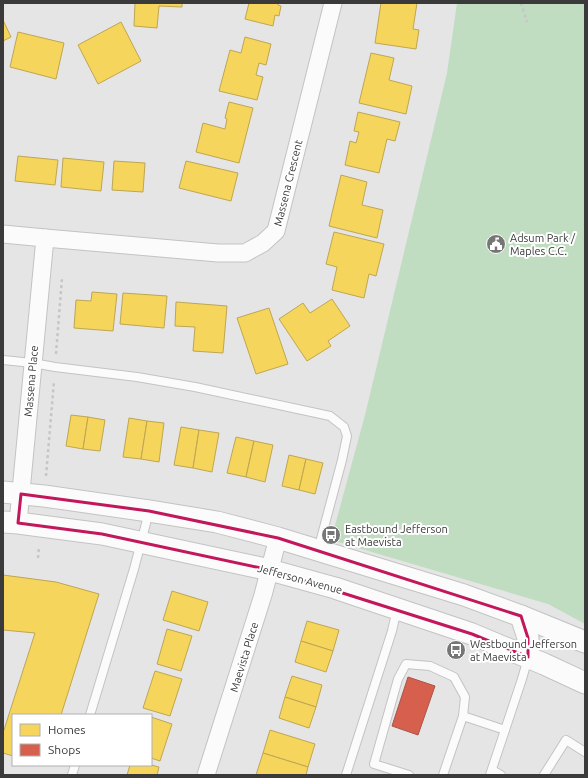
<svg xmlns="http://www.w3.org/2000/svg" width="588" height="778" viewBox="0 0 588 778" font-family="Ubuntu,sans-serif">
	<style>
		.green { fill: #c0ddc1 }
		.homes { fill: #f6d55c; stroke: #bea652 }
		.shops { fill: #d6604d; stroke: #a75548 }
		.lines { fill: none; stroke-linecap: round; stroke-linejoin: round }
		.service-casing { stroke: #c3c3c4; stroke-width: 10 }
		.minor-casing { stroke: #c3c3c4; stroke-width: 19 }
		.tertiary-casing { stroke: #c3c3c4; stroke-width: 23 }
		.path { stroke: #c6c6c7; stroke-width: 2.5; stroke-dasharray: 3 3; stroke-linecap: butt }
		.service { stroke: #fbfbfb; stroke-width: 8 }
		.minor { stroke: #fbfbfb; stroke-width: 17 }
		.tertiary { stroke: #fbfbfb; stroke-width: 21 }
		.marked { fill: none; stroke: #c2185b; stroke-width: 3; stroke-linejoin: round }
		.labels { text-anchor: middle; stroke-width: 4; stroke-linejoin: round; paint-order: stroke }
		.street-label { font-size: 11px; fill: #3a3a3b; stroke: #fff }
		.poi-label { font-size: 11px; fill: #3a3a3b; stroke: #fff; text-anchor: start }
	</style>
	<rect width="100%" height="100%" fill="#e5e5e6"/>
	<!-- green -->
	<polygon class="green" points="457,3 585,3 585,624 548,604 331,540 365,415 447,73"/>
	<!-- homes -->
	<g class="homes">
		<polygon points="135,3 182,3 182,7 159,6 157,28 134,26"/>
		<polygon points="249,3 278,3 278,5 281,6 279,16 275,15 273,26 245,19"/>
		<polygon points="381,3 417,3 413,29 419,30 416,49 375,43"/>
		<polygon points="3,20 11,37 3,41"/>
		<polygon points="121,22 141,61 98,84 78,45"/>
		<polygon points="18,32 64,43 56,79 10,67"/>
		<polygon points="245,37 271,44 266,65 259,63 256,75 263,77 257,100 219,91 230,50 241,53"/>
		<polygon points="371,53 394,58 389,80 412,86 406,114 359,103"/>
		<polygon points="229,102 253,108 239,163 196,152 203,123 225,129 227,119 225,118"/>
		<polygon points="358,112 400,122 395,141 387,139 379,173 345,165 350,141 356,143 359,132 354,131"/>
		<polygon points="18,156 58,160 55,185 15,181"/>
		<polygon points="63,158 104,162 101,191 61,187"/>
		<polygon points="114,161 145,163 143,192 112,190"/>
		<polygon points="186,161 238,173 231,201 179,188"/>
		<polygon points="341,175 367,182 362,205 383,210 377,238 329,226"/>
		<polygon points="334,232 384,244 376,276 369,274 364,298 332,290 337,267 326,264"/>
		<polygon points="92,292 117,294 113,331 74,328 76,300 91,301"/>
		<polygon points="123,293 167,296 164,328 120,324"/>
		<polygon points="332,299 350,326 328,341 331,346 307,361 279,319 303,303 310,313"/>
		<polygon points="176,302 227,306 223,353 193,351 195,327 175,326"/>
		<polygon points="269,308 288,364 256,374 237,318"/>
		<polygon points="71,415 88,417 83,449 66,446"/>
		<polygon points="88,417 105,420 100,451 83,449"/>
		<polygon points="129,418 147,421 141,459 123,457"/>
		<polygon points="147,421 164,423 159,462 141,459"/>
		<polygon points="181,427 199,430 193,468 174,465"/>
		<polygon points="199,430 219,433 212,472 193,468"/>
		<polygon points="236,437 254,441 246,477 227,473"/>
		<polygon points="254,441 273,445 265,482 246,477"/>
		<polygon points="289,455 306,459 299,490 282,486"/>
		<polygon points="306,459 323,463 315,494 299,490"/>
		<polygon points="3,575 56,582 99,594 61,715 13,715 13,756 3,753 3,733 35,633 3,630"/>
		<polygon points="172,591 208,602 199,631 163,620"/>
		<polygon points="307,621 339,630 333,651 301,641"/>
		<polygon points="167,629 192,636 181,671 157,664"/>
		<polygon points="301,641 333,651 326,672 295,662"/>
		<polygon points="155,671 182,679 170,716 143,708"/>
		<polygon points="292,676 322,685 316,707 285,697"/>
		<polygon points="285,697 316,707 309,728 279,718"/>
		<polygon points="151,717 172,724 160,761 151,758"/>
		<polygon points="270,730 315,744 308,767 263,753"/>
		<polygon points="263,753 308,767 306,775 256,775"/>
		<polygon points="130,765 151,765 159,767 157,775 127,775"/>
	</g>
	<!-- shops -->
	<polygon class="shops" points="408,677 435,686 418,735 392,726"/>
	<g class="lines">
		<defs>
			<g id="service">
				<polyline points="3,360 33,363 55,367 137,377 195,387 330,416 344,427 347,436 342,460 318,550"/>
				<polyline points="90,715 134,569 149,512"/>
				<polyline points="463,716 505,730"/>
				<polyline points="492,770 501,775"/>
				<polyline points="72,775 75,765"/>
				<polyline points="346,775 392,631 397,609"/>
				<polyline points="409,775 374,764 398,679 406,664 430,666 454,677 465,697 463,716 443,775"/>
				<polyline points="490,775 522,679 528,658"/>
				<polyline points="544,775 566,740 585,752"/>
			</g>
			<g id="minor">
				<polyline points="3,234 45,238 218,253 245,253 263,243 276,231 333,3"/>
				<polyline points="18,523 45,238"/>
				<polyline points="206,775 263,595 278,538"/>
			</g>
			<g id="tertiary">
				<polyline points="3,492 44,496 149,511 217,522 278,538 464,595 521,616 585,642"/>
				<polyline points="3,522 18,523 102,534 270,570 335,588 472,634 544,664 585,683"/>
				<polyline points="521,616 528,638 528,657"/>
			</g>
		</defs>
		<!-- service casing -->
		<use href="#service" class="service-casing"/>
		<!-- minor casing -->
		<use href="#minor" class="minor-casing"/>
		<!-- tertiary casing -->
		<use href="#tertiary" class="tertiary-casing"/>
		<!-- path -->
		<g class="path">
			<polyline points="521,3 527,22"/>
			<polyline points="56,354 62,278"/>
			<polyline points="46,476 54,381"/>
			<polyline points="38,558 39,547"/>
		</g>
		<!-- service -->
		<use href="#service" class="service"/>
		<!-- minor -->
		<use href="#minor" class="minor"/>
		<!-- tertiary -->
		<use href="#tertiary" class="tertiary"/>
	</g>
	<!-- marked area -->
	<path class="marked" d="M21,494L149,511L278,538L521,616L528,638V657L472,634L270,570L102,534L18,523Z"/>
	<!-- icons -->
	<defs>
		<symbol id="civic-disc" viewBox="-11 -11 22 22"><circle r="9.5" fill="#767677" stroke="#fff"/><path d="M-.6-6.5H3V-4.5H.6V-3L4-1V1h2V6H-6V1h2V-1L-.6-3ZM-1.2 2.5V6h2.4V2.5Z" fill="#fff"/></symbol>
		<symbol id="bus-disc" viewBox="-11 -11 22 22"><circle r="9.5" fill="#767677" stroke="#fff"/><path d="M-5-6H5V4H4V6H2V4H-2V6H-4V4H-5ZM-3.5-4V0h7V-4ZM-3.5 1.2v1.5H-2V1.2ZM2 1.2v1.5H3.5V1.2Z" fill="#fff"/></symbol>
	</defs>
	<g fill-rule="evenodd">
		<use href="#civic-disc" x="485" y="233" width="22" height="22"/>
		<use href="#bus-disc" x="320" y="524" width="22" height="22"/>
		<use href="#bus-disc" x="445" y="639" width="22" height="22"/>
	</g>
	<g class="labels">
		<!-- street labels -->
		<g class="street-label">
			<text transform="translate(288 183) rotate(-76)" y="4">Massena Crescent</text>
			<text transform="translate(31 381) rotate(-85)" y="4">Massena Place</text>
			<text transform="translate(300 579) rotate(15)" y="4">Jefferson Avenue</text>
			<text transform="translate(244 657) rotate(-73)" y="4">Maevista Place</text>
		</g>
		<!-- poi labels -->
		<g class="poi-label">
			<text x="510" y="242">Adsum Park /<tspan x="510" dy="13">Maples C.C.</tspan></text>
			<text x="345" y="533">Eastbound Jefferson<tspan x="345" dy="13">at Maevista</tspan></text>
			<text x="470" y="648">Westbound Jefferson<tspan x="470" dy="13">at Maevista</tspan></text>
		</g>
	</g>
	<!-- border -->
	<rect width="588" height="778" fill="none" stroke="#3a3a3b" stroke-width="8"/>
	<!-- legend -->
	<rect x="12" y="714" width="140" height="52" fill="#ffffff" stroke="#b0b0b1"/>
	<rect x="20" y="724" width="20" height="12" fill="#f6d55c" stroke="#b0b0b1"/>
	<text x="48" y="734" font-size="12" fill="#3a3a3b">Homes</text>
	<rect x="20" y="744" width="20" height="12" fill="#d6604d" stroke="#b0b0b1"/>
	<text x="48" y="754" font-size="12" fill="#3a3a3b">Shops</text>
</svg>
